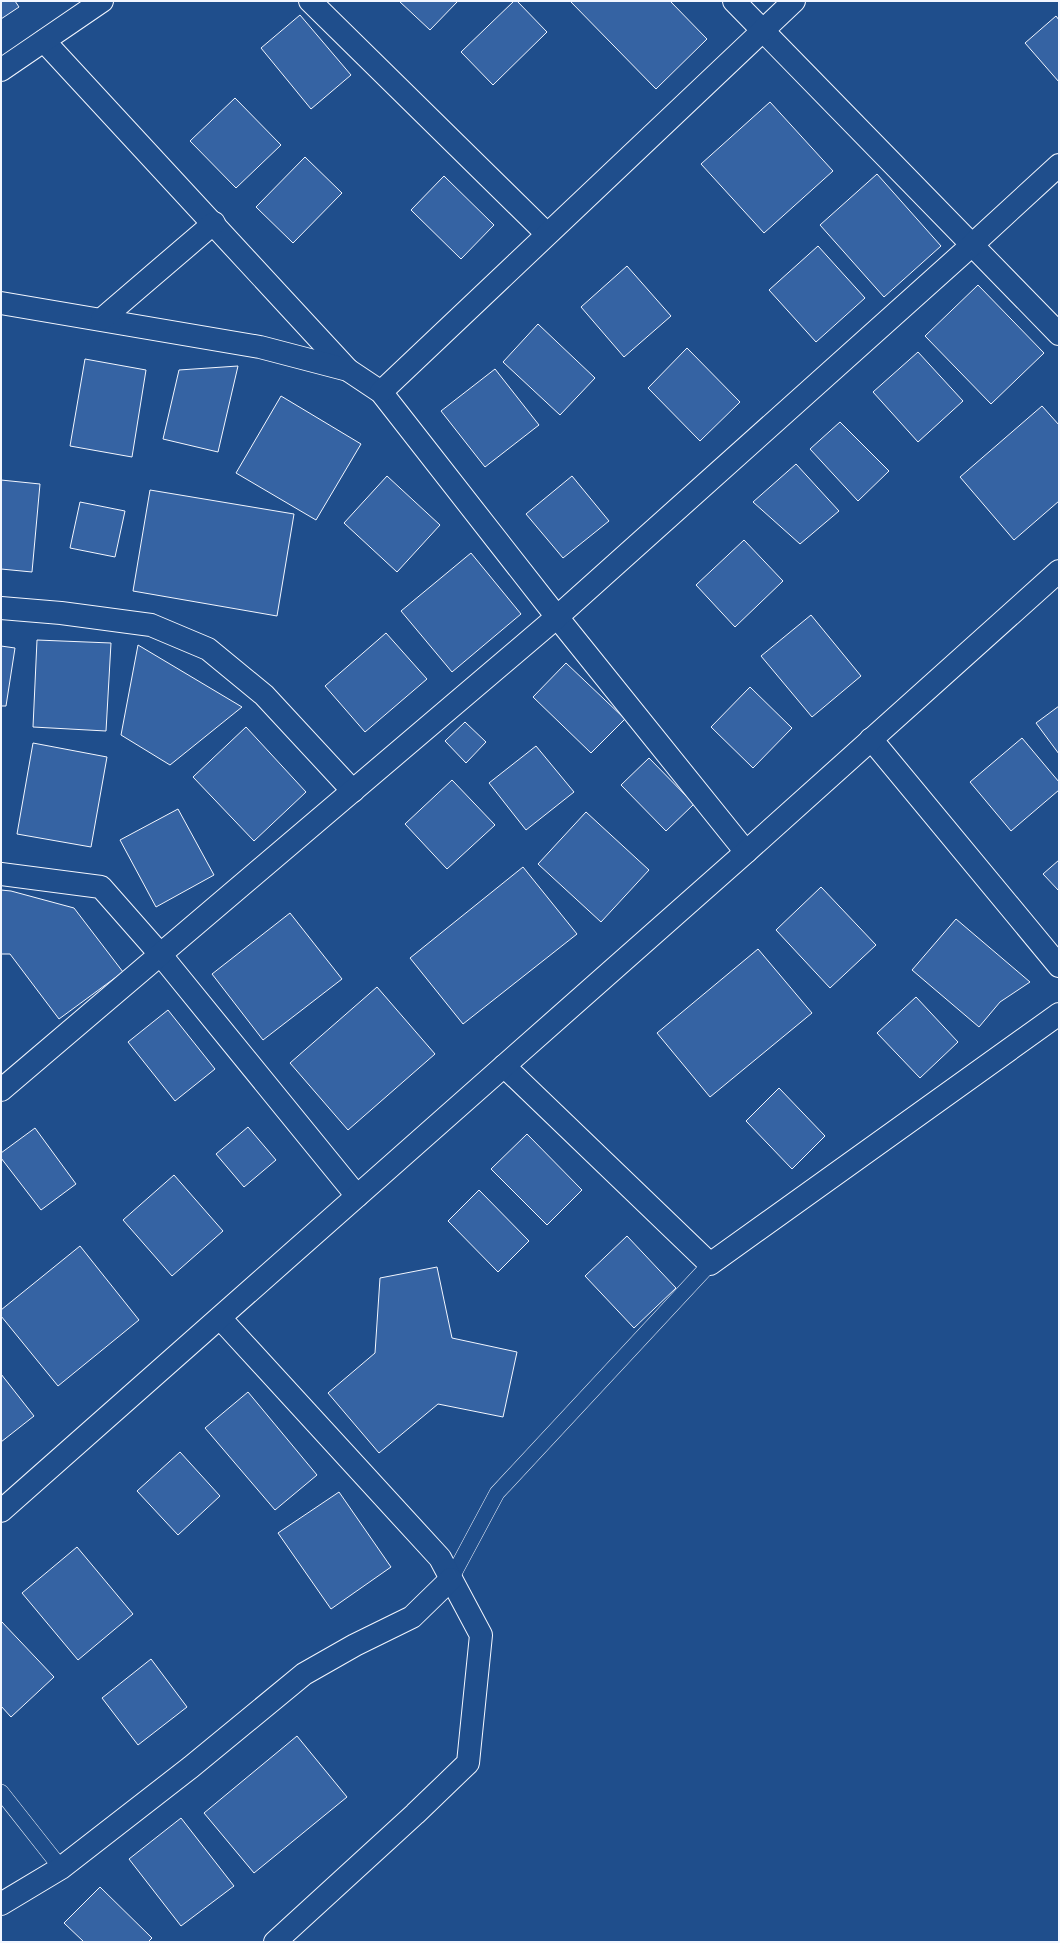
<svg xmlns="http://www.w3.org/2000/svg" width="1060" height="1943" viewBox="0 0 1060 1943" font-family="Barlow,sans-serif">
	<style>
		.building { fill: #3563a3; stroke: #f2f6ff }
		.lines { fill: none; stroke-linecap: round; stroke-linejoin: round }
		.service-casing { stroke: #f2f6ff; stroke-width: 16 }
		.minor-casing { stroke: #f2f6ff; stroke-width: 24 }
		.secondary-casing { stroke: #f2f6ff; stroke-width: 24 }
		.service { stroke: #1f4e8c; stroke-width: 15 }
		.minor { stroke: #1f4e8c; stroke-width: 22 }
		.secondary { stroke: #1f4e8c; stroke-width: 22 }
	</style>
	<rect width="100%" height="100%" fill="#1f4e8c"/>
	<!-- building -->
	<g class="building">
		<polygon points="1,1 15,1 19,7 1,19"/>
		<polygon points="399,1 458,1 430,30"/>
		<polygon points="514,1 517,1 547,32 493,85 461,52"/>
		<polygon points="570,1 670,1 707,39 656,89"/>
		<polygon points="300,15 351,75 311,109 261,48"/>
		<polygon points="1056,16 1059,20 1059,82 1025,43"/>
		<polygon points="235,98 281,145 236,188 190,141"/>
		<polygon points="770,102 833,171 764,233 701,164"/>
		<polygon points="305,157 342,193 293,243 256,207"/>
		<polygon points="877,174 941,246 884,297 820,225"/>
		<polygon points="444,176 494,225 461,259 411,210"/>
		<polygon points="818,246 865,298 816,342 769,290"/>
		<polygon points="627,266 671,316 624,357 581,307"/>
		<polygon points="978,285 1044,353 991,404 925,336"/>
		<polygon points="538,324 595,378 560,415 503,362"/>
		<polygon points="687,348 740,402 700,441 648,388"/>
		<polygon points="918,352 963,401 918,442 873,392"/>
		<polygon points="85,359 146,370 132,457 70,446"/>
		<polygon points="238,366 218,452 163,439 179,370"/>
		<polygon points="495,369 539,425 485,467 441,411"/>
		<polygon points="281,396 361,444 316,520 236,473"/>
		<polygon points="1042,406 1059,425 1059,501 1014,540 960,477"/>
		<polygon points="840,422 889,471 858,501 810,449"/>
		<polygon points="796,464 839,511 800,544 753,502"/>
		<polygon points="387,476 440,525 397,572 344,523"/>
		<polygon points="572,476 609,521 563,558 526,514"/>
		<polygon points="1,480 40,484 32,572 1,569"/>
		<polygon points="150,490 294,514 277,616 133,591"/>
		<polygon points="80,502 125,511 115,557 70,548"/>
		<polygon points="744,540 783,581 735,627 696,585"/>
		<polygon points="471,553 521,614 452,672 401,611"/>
		<polygon points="811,615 861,676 812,717 761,656"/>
		<polygon points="386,633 427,679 365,732 325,686"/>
		<polygon points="37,640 111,643 106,731 33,727"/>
		<polygon points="138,645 242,707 170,765 121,735"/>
		<polygon points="1,646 15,648 6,706 1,706"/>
		<polygon points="566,663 625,719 591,753 533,697"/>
		<polygon points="750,687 792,728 753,768 711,727"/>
		<polygon points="1059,706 1059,754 1036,723"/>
		<polygon points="465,722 486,742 466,763 445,741"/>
		<polygon points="246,727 306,792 254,841 193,777"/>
		<polygon points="1022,738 1059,782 1059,790 1011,831 970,782"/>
		<polygon points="33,743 107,757 91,847 17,834"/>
		<polygon points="536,746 574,792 526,830 489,783"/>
		<polygon points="649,758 694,804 666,831 621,785"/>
		<polygon points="452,780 495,825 447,869 405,824"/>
		<polygon points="178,809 214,875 156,907 120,840"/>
		<polygon points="586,812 649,870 601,922 538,864"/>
		<polygon points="1059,860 1059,891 1043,874"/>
		<polygon points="523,867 577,934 463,1024 410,958"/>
		<polygon points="821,887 876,945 830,988 776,930"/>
		<polygon points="1,890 11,891 74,908 123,972 59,1019 10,954 1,954"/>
		<polygon points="290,913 342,979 263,1040 212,974"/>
		<polygon points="956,919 1030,982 1000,1002 979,1027 912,970"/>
		<polygon points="758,949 812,1013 710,1097 657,1033"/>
		<polygon points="377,987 435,1054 348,1130 290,1063"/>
		<polygon points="916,997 958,1042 920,1078 877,1033"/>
		<polygon points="168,1010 215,1069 175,1101 128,1042"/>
		<polygon points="779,1088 825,1136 792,1169 746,1121"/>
		<polygon points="248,1127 276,1160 244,1187 216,1154"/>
		<polygon points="35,1128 76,1184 41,1210 1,1158 1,1153"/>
		<polygon points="527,1134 582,1190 547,1225 491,1169"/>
		<polygon points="174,1175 223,1231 172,1276 123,1220"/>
		<polygon points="479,1190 529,1241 498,1272 448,1221"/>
		<polygon points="627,1236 676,1288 634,1328 585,1276"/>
		<polygon points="80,1246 139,1320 58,1386 1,1316 1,1310"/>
		<polygon points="437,1267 452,1338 517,1352 503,1417 438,1404 379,1453 328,1393 375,1353 380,1278"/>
		<polygon points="1,1374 34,1416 1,1442"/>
		<polygon points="248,1392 317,1475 275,1510 205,1428"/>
		<polygon points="180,1452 220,1496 178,1535 137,1491"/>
		<polygon points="339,1492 391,1567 331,1609 278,1533"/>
		<polygon points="77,1547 133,1614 78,1660 22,1593"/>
		<polygon points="1,1621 54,1677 11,1717 1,1706"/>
		<polygon points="151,1659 187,1707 138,1745 102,1698"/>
		<polygon points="297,1736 347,1797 254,1873 204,1813"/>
		<polygon points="181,1818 234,1886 181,1926 129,1859"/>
		<polygon points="100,1887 152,1938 148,1942 84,1942 64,1923"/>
	</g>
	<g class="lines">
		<defs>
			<g id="service">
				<polyline points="451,1579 497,1493 710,1264"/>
				<polyline points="1,1792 61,1868"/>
			</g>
			<g id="minor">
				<polyline points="310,1 547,234"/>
				<polyline points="734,1 1059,334"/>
				<polyline points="44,41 348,370"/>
				<polyline points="1,70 102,1"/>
				<polyline points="1,303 260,347 348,370 381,392 557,617 746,852"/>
				<polyline points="102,319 214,223"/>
				<polyline points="381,392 794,1"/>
				<polyline points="1,608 61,613 151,625 208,649 264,695 353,791"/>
				<polyline points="871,739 1059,966"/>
				<polyline points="1,874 101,887 160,954 357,1196"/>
				<polyline points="504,1066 710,1264 1059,1014"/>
				<polyline points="1,1090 557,617 972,245 1059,165"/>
				<polyline points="220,1318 440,1558 481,1635 468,1763 415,1814 275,1942"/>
				<polyline points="1,1904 61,1868 191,1767 304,1674 355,1645 412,1617 451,1579"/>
			</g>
			<polyline id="secondary" points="1,1511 746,852 1059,571"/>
		</defs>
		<!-- service casing -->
		<use href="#service" class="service-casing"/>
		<!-- minor casing -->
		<use href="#minor" class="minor-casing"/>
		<!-- secondary casing -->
		<use href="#secondary" class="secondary-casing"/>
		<!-- service -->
		<use href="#service" class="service"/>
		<!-- minor -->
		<use href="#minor" class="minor"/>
		<!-- secondary -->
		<use href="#secondary" class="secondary"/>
	</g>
	<!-- border -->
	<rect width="1060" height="1943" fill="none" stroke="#f2f6ff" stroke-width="4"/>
</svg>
